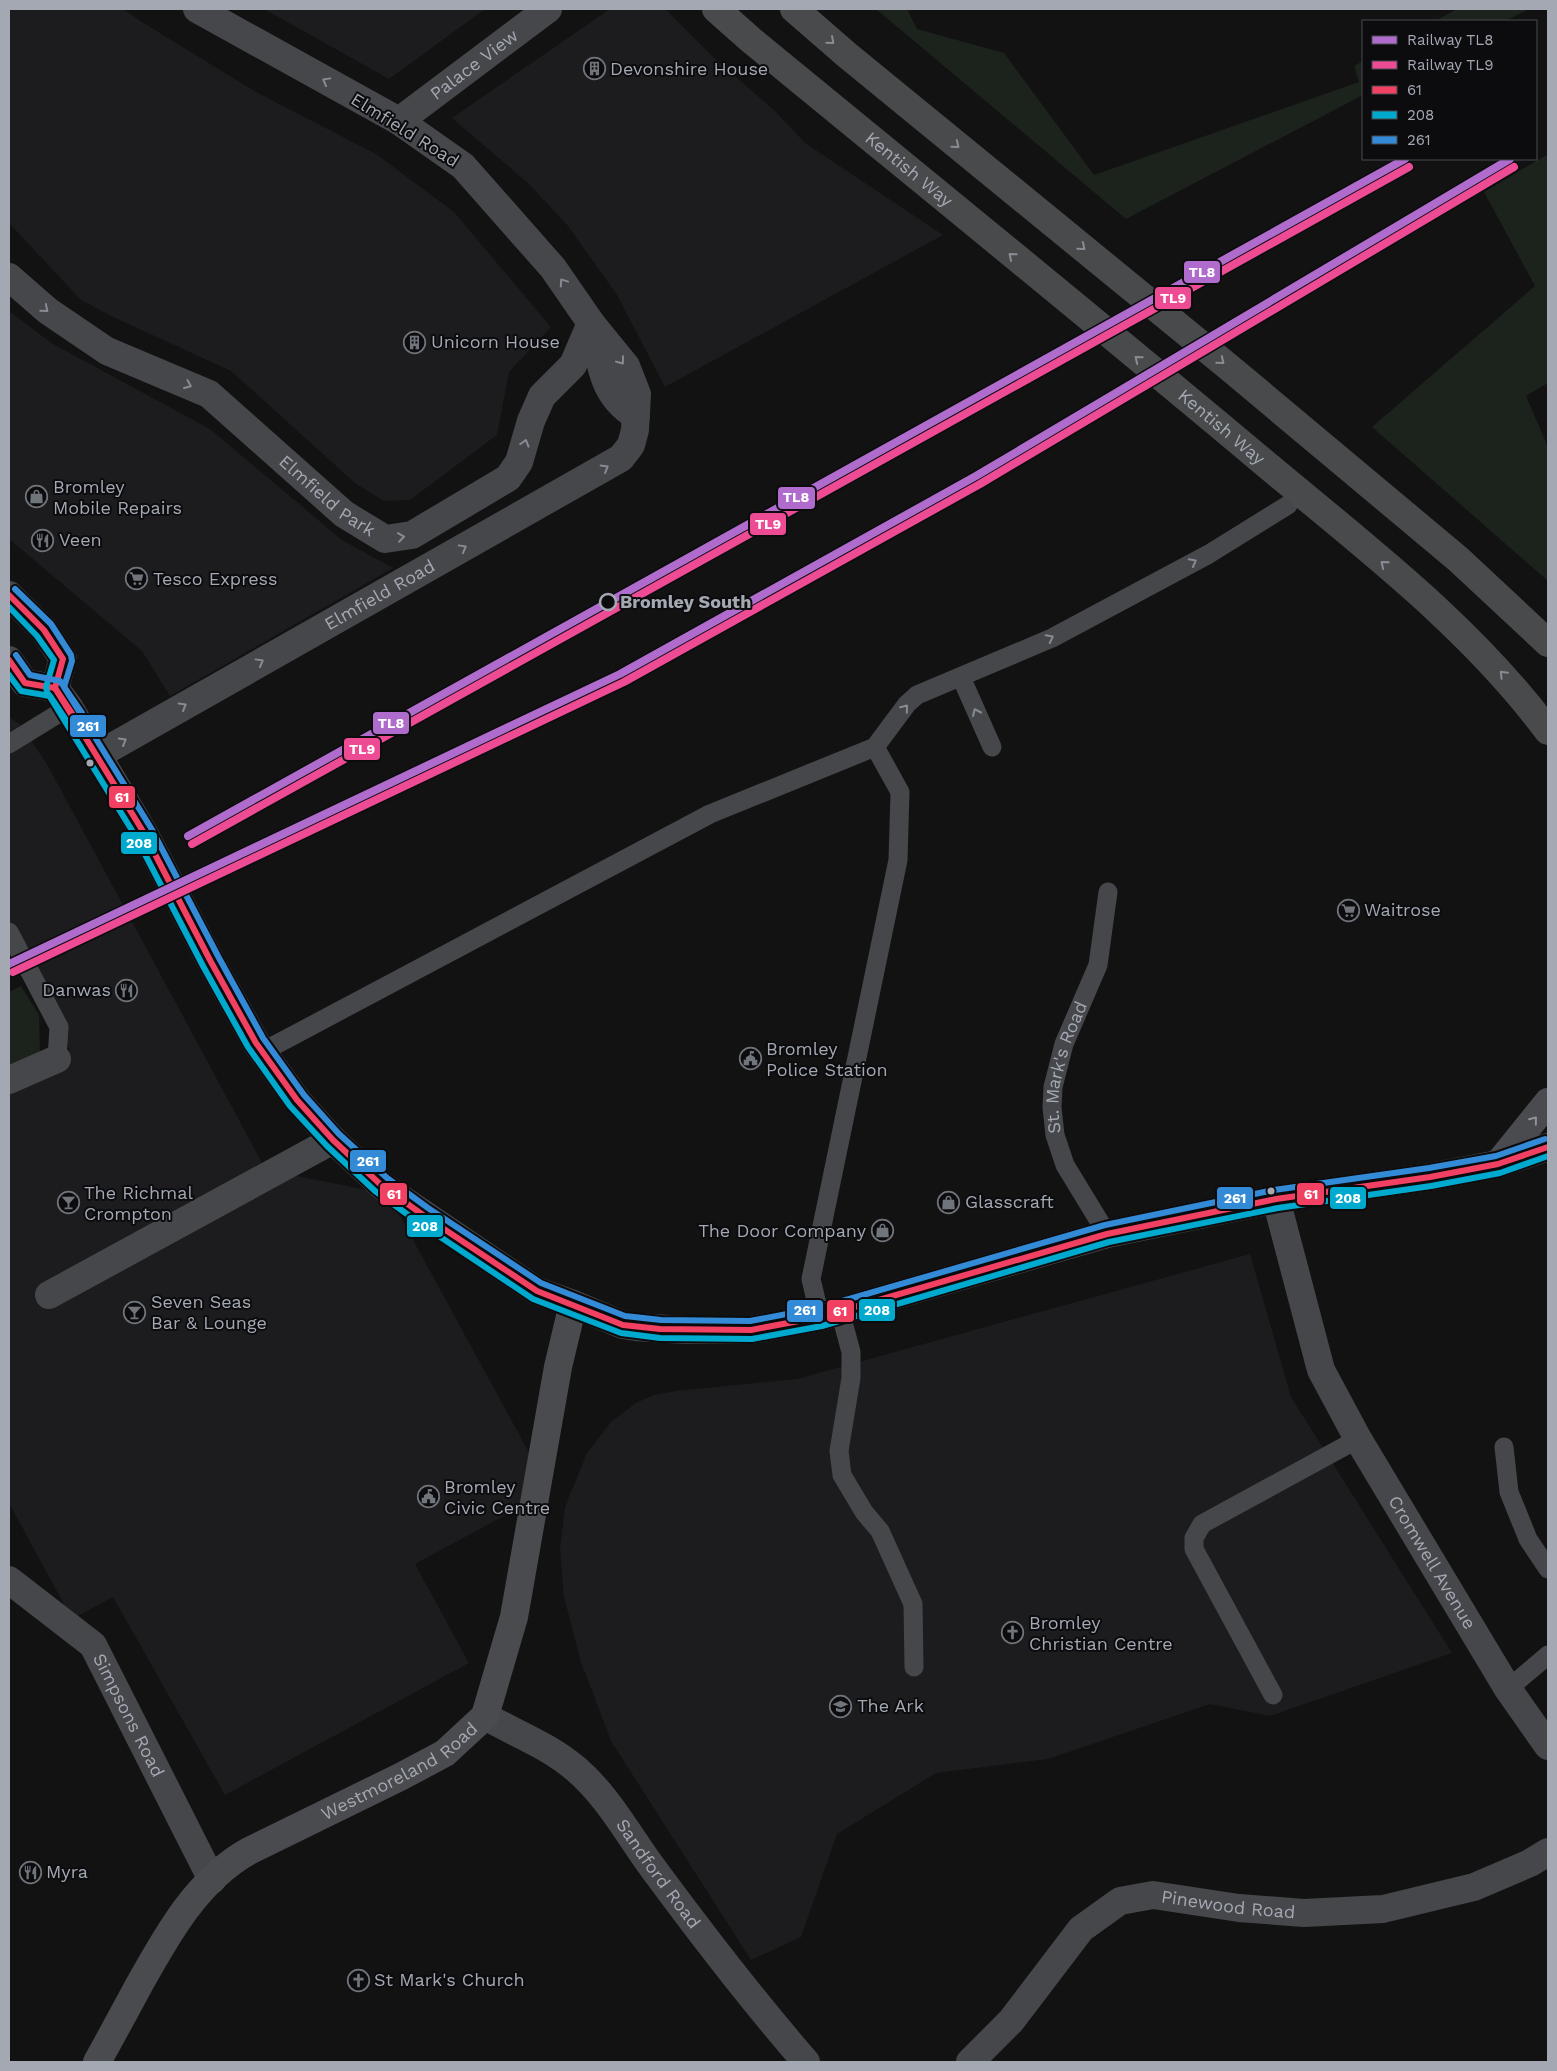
<svg xmlns="http://www.w3.org/2000/svg" width="1557" height="2071" viewBox="0 0 1557 2071" font-family="'Work Sans',sans-serif">
	<style>
		.built { fill: #1c1c1e }
		.green { fill: #1c221c }
		.lines { fill: none; stroke-linecap: round; stroke-linejoin: round }
		.lane { stroke: #46474a; stroke-width: 19 }
		.street { stroke: #46474a; stroke-width: 28 }
		.secondary { stroke: #4a4b4e; stroke-width: 28 }
		.primary { stroke: #484a4c; stroke-width: 28 }
		.bus-1-casing { stroke: #0c0c0e; stroke-width: 10 }
		.bus-2-casing { stroke: #0c0c0e; stroke-width: 10 }
		.bus-3-casing { stroke: #0c0c0e; stroke-width: 10 }
		.bus-1 { stroke: #f24062; stroke-width: 6 }
		.bus-2 { stroke: #00a9ce; stroke-width: 6 }
		.bus-3 { stroke: #338bd7; stroke-width: 6 }
		.rail-1-casing { stroke: #0c0c0e; stroke-width: 11 }
		.rail-2-casing { stroke: #0c0c0e; stroke-width: 11 }
		.rail-1 { stroke: #b06ccc; stroke-width: 8 }
		.rail-2 { stroke: #ee4b95; stroke-width: 8 }
		.oneway { stroke: #888c94 }
		.oneway2 { stroke: #878b94 }
		.oneway3 { stroke: #8d919a }
		.stop-dot { fill: #0c0c0e; stroke: #a3a8b3; stroke-width: 2.5 }
		.bus-dot { fill: #a3a8b3; stroke: #0c0c0e; stroke-width: 2 }
		.labels { text-anchor: middle; stroke-width: 4; stroke-linejoin: round; paint-order: stroke }
		.street-label { font-size: 18px; fill: #a3a8b3; stroke: #0c0c0e }
		.poi-label { font-size: 18px; fill: #a3a8b3; stroke: #0c0c0e; text-anchor: start }
		.stop-label { font-size: 18px; font-weight: bold; fill: #a3a8b3; stroke: #0c0c0e; text-anchor: start }
		.line-badge { stroke: #0c0c0e; stroke-width: 2 }
		.badge-label { font-size: 14px; text-anchor: middle; font-weight: bold; fill: #fff }
	</style>
	<rect width="100%" height="100%" fill="#121212"/>
	<!-- built -->
	<g class="built">
		<polygon points="9,9 123,9 142,22 256,92 376,154 454,212 551,327 509,372 497,435 410,500 384,501 355,483 231,371 111,316 81,300 9,223"/>
		<polygon points="264,9 485,9 389,79"/>
		<polygon points="610,9 665,9 712,56 775,111 805,143 943,235 665,387 617,295 568,226 529,184 452,118"/>
		<polygon points="9,311 53,344 210,429 342,540 393,568 170,696 142,651 9,539"/>
		<polygon points="9,717 21,725 48,766 266,1170 388,1194 550,1491 415,1564 469,1663 225,1795 113,1597 72,1619 9,1503 9,1080 70,1050 9,943"/>
		<polygon points="1250,1254 1291,1397 1452,1653 1270,1716 1210,1704 1048,1759 936,1773 837,1834 801,1937 751,1960 611,1741 581,1662 564,1597 560,1549 565,1507 587,1453 611,1422 636,1403 654,1395 676,1391 797,1379"/>
	</g>
	<!-- green -->
	<g class="green">
		<polygon points="876,9 907,9 917,29 1004,53 1094,175 1359,82 1354,66 1363,61 1363,95 1126,219"/>
		<polygon points="1457,9 1529,9 1505,21 1435,21"/>
		<polygon points="1548,154 1548,383 1526,396 1548,447 1548,581 1372,427 1535,286 1484,192"/>
		<polygon points="21,986 39,1015 40,1055 9,1068 9,992"/>
	</g>
	<g class="lines">
		<!-- lane -->
		<g class="lane">
			<polyline points="961,677 992,747"/>
			<polyline points="9,744 69,707"/>
			<polyline points="9,932 59,1027 57,1059"/>
			<polyline points="262,1052 710,814 875,747 907,704 917,695 1052,638 1209,554 1288,505"/>
			<path id="s1" d="M1107,1234L1065,1165L1055,1135L1052,1107L1053,1087L1064,1044L1098,965L1108,892"/>
			<polyline points="840,1311 851,1352 851,1378 839,1451 842,1475 864,1512 880,1531 913,1604 914,1667"/>
			<polyline points="820,1317 811,1279 898,860 900,792 875,747"/>
			<polyline points="1504,1447 1509,1492 1528,1539 1548,1569"/>
			<polyline points="1508,1689 1548,1655"/>
			<polyline points="1273,1695 1194,1549 1194,1538 1202,1524 1358,1439"/>
		</g>
		<!-- street -->
		<g class="street">
			<path id="s2" d="M399,121L548,9"/>
			<path id="s3" d="M9,277L48,311L107,351L209,394L344,514L385,539L412,535L508,478L519,462L531,421L542,396L573,365L591,323"/>
			<path d="M593,329C601,365 602,395 636,416"/>
			<polyline points="9,595 44,630 63,659 55,688"/>
			<polyline points="9,660 25,683 55,688 69,707 144,833 211,962 256,1043 297,1100 333,1140 381,1185 537,1291 573,1304"/>
			<path id="s4" d="M98,755L621,458L631,445L635,430L637,394L626,366L591,323L553,268L463,166L399,121L197,9"/>
			<polyline points="9,1080 57,1059"/>
			<path id="s5" d="M1276,1199L1321,1370L1358,1439L1508,1689L1548,1746"/>
			<polyline points="49,1295 333,1140"/>
			<path id="s6" d="M9,1580L93,1645L212,1880"/>
			<path id="s7" d="M485,1716C516,1734 548,1745 576,1769C609,1797 630,1838 655,1871C703,1936 753,2001 806,2062"/>
			<path id="s8" d="M970,2062L1011,2021L1081,1929L1120,1901L1153,1895L1239,1908L1304,1913L1383,1909L1474,1887L1530,1863L1548,1852"/>
		</g>
		<!-- secondary -->
		<g class="secondary">
			<polyline points="1498,1164 1548,1102"/>
			<path id="s9" d="M97,2062C111,2037 125,2011 139,1985C167,1935 197,1880 249,1851L400,1777L445,1753L485,1716L514,1617L558,1367L573,1304L623,1325L636,1327L684,1330H751L820,1317L1107,1234L1276,1199L1430,1177L1498,1164L1548,1147"/>
		</g>
		<!-- primary -->
		<g class="primary">
			<path id="s10" d="M716,9L751,40C919,178 1088,315 1255,455C1357,541 1468,623 1548,731"/>
			<polyline points="794,9 847,55 1231,369 1458,559 1548,643"/>
		</g>
		<defs>
			<g id="bus-1">
				<polyline points="9,595 44,630 63,659 55,688 144,833 211,962 256,1043 297,1100 333,1140 381,1185 423,1215 537,1291 623,1325 660,1329 751,1330 820,1317 1107,1234 1276,1199 1430,1177 1498,1164 1548,1147"/>
				<polyline points="9,660 25,683 55,688 75,718"/>
			</g>
			<g id="bus-2">
				<polyline points="9,607 37,636 54,660 46,687 47,692 136,837 203,966 248,1047 290,1106 327,1146 375,1191 418,1222 533,1299 621,1333 660,1338 752,1339 822,1326 1109,1242 1278,1208 1431,1186 1500,1173 1548,1156"/>
				<polyline points="9,675 21,691 50,696 68,723"/>
			</g>
			<g id="bus-3">
				<polyline points="15,589 51,624 71,655 72,661 64,687 151,828 219,958 263,1038 304,1095 339,1134 387,1178 428,1208 541,1283 625,1316 661,1320 750,1321 818,1308 1105,1225 1274,1190 1429,1168 1496,1156 1545,1139"/>
				<polyline points="16,655 30,675 60,681 82,713"/>
			</g>
		</defs>
		<!-- bus-1 casing -->
		<use href="#bus-1" class="bus-1-casing"/>
		<!-- bus-2 casing -->
		<use href="#bus-2" class="bus-2-casing"/>
		<!-- bus-3 casing -->
		<use href="#bus-3" class="bus-3-casing"/>
		<!-- bus-1 -->
		<use href="#bus-1" class="bus-1"/>
		<!-- bus-2 -->
		<use href="#bus-2" class="bus-2"/>
		<!-- bus-3 -->
		<use href="#bus-3" class="bus-3"/>
		<defs>
			<g id="rail-1">
				<polyline points="188,836 1405,159"/>
				<polyline points="9,964 620,674 976,476 1510,159"/>
			</g>
			<g id="rail-2">
				<polyline points="192,844 1409,167"/>
				<polyline points="13,972 624,682 980,484 1514,167"/>
			</g>
		</defs>
		<!-- rail-1 casing -->
		<use href="#rail-1" class="rail-1-casing"/>
		<!-- rail-2 casing -->
		<use href="#rail-2" class="rail-2-casing"/>
		<!-- rail-1 -->
		<use href="#rail-1" class="rail-1"/>
		<!-- rail-2 -->
		<use href="#rail-2" class="rail-2"/>
	</g>
	<!-- one-way arrows -->
	<defs><path id="oneway-chevron" d="M-2-3.5L2.5 0L-2 3.5" fill="none" stroke-width="1.6" stroke-linecap="round" stroke-linejoin="round" transform="scale(1.25)"/></defs>
	<g class="oneway">
		<use href="#oneway-chevron" transform="translate(831 41) rotate(41)"/>
		<use href="#oneway-chevron" transform="translate(956 145) rotate(39)"/>
		<use href="#oneway-chevron" transform="translate(1082 247) rotate(39)"/>
		<use href="#oneway-chevron" transform="translate(1012 256) rotate(-140)"/>
		<use href="#oneway-chevron" transform="translate(1138 359) rotate(-141)"/>
		<use href="#oneway-chevron" transform="translate(1221 361) rotate(39)"/>
		<use href="#oneway-chevron" transform="translate(1384 564) rotate(-140)"/>
		<use href="#oneway-chevron" transform="translate(1503 674) rotate(-134)"/>
	</g>
	<g class="oneway2">
		<use href="#oneway-chevron" transform="translate(326 81) rotate(-151)"/>
		<use href="#oneway-chevron" transform="translate(563 282) rotate(-124)"/>
		<use href="#oneway-chevron" transform="translate(45 309) rotate(39)"/>
		<use href="#oneway-chevron" transform="translate(621 361) rotate(53)"/>
		<use href="#oneway-chevron" transform="translate(188 385) rotate(23)"/>
		<use href="#oneway-chevron" transform="translate(525 443) rotate(-74)"/>
		<use href="#oneway-chevron" transform="translate(605 468) rotate(-30)"/>
		<use href="#oneway-chevron" transform="translate(401 537) rotate(-8)"/>
		<use href="#oneway-chevron" transform="translate(463 548) rotate(-29)"/>
		<use href="#oneway-chevron" transform="translate(1193 562) rotate(-28)"/>
		<use href="#oneway-chevron" transform="translate(1050 638) rotate(-27)"/>
		<use href="#oneway-chevron" transform="translate(260 662) rotate(-29)"/>
		<use href="#oneway-chevron" transform="translate(183 706) rotate(-30)"/>
		<use href="#oneway-chevron" transform="translate(905 708) rotate(-51)"/>
		<use href="#oneway-chevron" transform="translate(976 712) rotate(-114)"/>
		<use href="#oneway-chevron" transform="translate(123 741) rotate(-30)"/>
	</g>
	<use class="oneway3" href="#oneway-chevron" transform="translate(1534 1120) rotate(-51)"/>
	<!-- icons -->
	<defs>
		<symbol id="building-ring" viewBox="-11 -11 22 22"><circle r="9.5" fill="#0c0c0e" stroke="#70747b" stroke-width="1.5"/><path d="M-4-6H4V6H1V3H-1V6H-4ZM-2.5-4.3h1.7v1.8h-1.7ZM.8-4.3h1.7v1.8H.8ZM-2.5-1h1.7V.8h-1.7ZM.8-1h1.7V.8H.8Z" fill="#70747b"/></symbol>
		<symbol id="shop-ring" viewBox="-11 -11 22 22"><circle r="9.5" fill="#0c0c0e" stroke="#70747b" stroke-width="1.5"/><path d="M-5-2.5h2.3a2.7 3.5 0 0 1 5.4 0H5L5.5 6h-11ZM-1.5-2.5h3a1.5 2.3 0 0 0-3 0Z" fill="#70747b"/></symbol>
		<symbol id="restaurant-ring" viewBox="-11 -11 22 22"><circle r="9.5" fill="#0c0c0e" stroke="#70747b" stroke-width="1.5"/><path d="M-5-6h1v4h1v-4h1v4h1v-4h1v5L-1.5 .5V6h-2V.5L-5-1ZM5-6V6H3V1.5H1.5Q1.5-4 5-6Z" fill="#70747b"/></symbol>
		<symbol id="supermarket-ring" viewBox="-11 -11 22 22"><circle r="9.5" fill="#0c0c0e" stroke="#70747b" stroke-width="1.5"/><path d="M-6-5.5h2.5l.6 2H6L4.5 2H-2.5L-4.4-4H-6ZM-1.5 3.2a1.3 1.3 0 1 0 .1 0ZM3 3.2a1.3 1.3 0 1 0 .1 0Z" fill="#70747b"/></symbol>
		<symbol id="civic-ring" viewBox="-11 -11 22 22"><circle r="9.5" fill="#0c0c0e" stroke="#70747b" stroke-width="1.5"/><path d="M-.6-6.5H3V-4.5H.6V-3L4-1V1h2V6H-6V1h2V-1L-.6-3ZM-1.2 2.5V6h2.4V2.5Z" fill="#70747b"/></symbol>
		<symbol id="bar-ring" viewBox="-11 -11 22 22"><circle r="9.5" fill="#0c0c0e" stroke="#70747b" stroke-width="1.5"/><path d="M-6-5H6L.8 .8V4.5H3.5V6h-7V4.5H-.8V.8Z" fill="#70747b"/></symbol>
		<symbol id="church-ring" viewBox="-11 -11 22 22"><circle r="9.5" fill="#0c0c0e" stroke="#70747b" stroke-width="1.5"/><path d="M-1.2-6h2.4v3.5h3.3v2.4h-3.3V6h-2.4V-.1h-3.3v-2.4h3.3Z" fill="#70747b"/></symbol>
		<symbol id="school-ring" viewBox="-11 -11 22 22"><circle r="9.5" fill="#0c0c0e" stroke="#70747b" stroke-width="1.5"/><path d="M0-5L7-2L0 1L-7-2ZM-4 1L0 2.5L4 1V4Q0 6-4 4Z" fill="#70747b"/></symbol>
	</defs>
	<g fill-rule="evenodd">
		<use href="#building-ring" x="582" y="56" width="25" height="25"/>
		<use href="#building-ring" x="402" y="330" width="25" height="25"/>
		<use href="#shop-ring" x="24" y="484" width="25" height="25"/>
		<use href="#restaurant-ring" x="30" y="528" width="25" height="25"/>
		<use href="#supermarket-ring" x="124" y="566" width="25" height="25"/>
		<use href="#supermarket-ring" x="1336" y="898" width="25" height="25"/>
		<use href="#restaurant-ring" x="114" y="978" width="25" height="25"/>
		<use href="#civic-ring" x="738" y="1046" width="25" height="25"/>
		<use href="#shop-ring" x="936" y="1190" width="25" height="25"/>
		<use href="#bar-ring" x="56" y="1190" width="25" height="25"/>
		<use href="#shop-ring" x="870" y="1218" width="25" height="25"/>
		<use href="#bar-ring" x="122" y="1300" width="25" height="25"/>
		<use href="#civic-ring" x="416" y="1484" width="25" height="25"/>
		<use href="#church-ring" x="1000" y="1620" width="25" height="25"/>
		<use href="#school-ring" x="828" y="1694" width="25" height="25"/>
		<use href="#restaurant-ring" x="18" y="1860" width="25" height="25"/>
		<use href="#church-ring" x="346" y="1968" width="25" height="25"/>
	</g>
	<!-- markers -->
	<circle class="stop-dot" cx="608" cy="602" r="8"/>
	<g class="bus-dot">
		<circle cx="90" cy="763" r="4.5"/>
		<circle cx="1271" cy="1191" r="4.5"/>
	</g>
	<g class="labels">
		<!-- street labels -->
		<g class="street-label">
			<text dy="6" stroke="none"><textPath href="#s2" startOffset="94">Palace View</textPath></text>
			<text transform="translate(405 130) rotate(32)" y="6">Elmfield Road</text>
			<text dy="6" stroke="none"><textPath href="#s10" startOffset="251">Kentish Way</textPath></text>
			<text dy="6" stroke="none"><textPath href="#s10" startOffset="656">Kentish Way</textPath></text>
			<text dy="6" stroke="none"><textPath href="#s3" startOffset="390">Elmfield Park</textPath></text>
			<text dy="6" stroke="none"><textPath href="#s4" startOffset="324">Elmfield Road</textPath></text>
			<text dy="6" stroke="none"><textPath href="#s1" startOffset="182">St. Mark's Road</textPath></text>
			<text dy="6" stroke="none"><textPath href="#s5" startOffset="399">Cromwell Avenue</textPath></text>
			<text dy="6" stroke="none"><textPath href="#s6" startOffset="185">Simpsons Road</textPath></text>
			<text dy="6" stroke="none"><textPath href="#s9" startOffset="434">Westmoreland Road</textPath></text>
			<text dy="6" stroke="none"><textPath href="#s7" startOffset="239">Sandford Road</textPath></text>
			<text dy="6" stroke="none"><textPath href="#s8" startOffset="331">Pinewood Road</textPath></text>
		</g>
		<!-- poi labels -->
		<g class="poi-label">
			<text x="610" y="75">Devonshire House</text>
			<text x="431" y="348">Unicorn House</text>
			<text x="53" y="493">Bromley<tspan x="53" dy="21">Mobile Repairs</tspan></text>
			<text x="59" y="546">Veen</text>
			<text x="153" y="585">Tesco Express</text>
			<text x="1364" y="916">Waitrose</text>
			<text x="111" y="996" text-anchor="end">Danwas</text>
			<text x="766" y="1055">Bromley<tspan x="766" dy="21">Police Station</tspan></text>
			<text x="84" y="1199">The Richmal<tspan x="84" dy="21">Crompton</tspan></text>
			<text x="965" y="1208">Glasscraft</text>
			<text x="866" y="1237" text-anchor="end">The Door Company</text>
			<text x="151" y="1308">Seven Seas<tspan x="151" dy="21">Bar &amp; Lounge</tspan></text>
			<text x="444" y="1493">Bromley<tspan x="444" dy="21">Civic Centre</tspan></text>
			<text x="1029" y="1629">Bromley<tspan x="1029" dy="21">Christian Centre</tspan></text>
			<text x="857" y="1712">The Ark</text>
			<text x="46" y="1878">Myra</text>
			<text x="374" y="1986">St Mark's Church</text>
		</g>
		<!-- stop labels -->
		<g class="stop-label">
			<text x="620" y="608">Bromley South</text>
		</g>
	</g>
	<g class="line-badge">
		<rect x="1183" y="260" width="38" height="24" rx="5" fill="#b06ccc"/>
		<rect x="1154" y="286" width="38" height="24" rx="5" fill="#ee4b95"/>
		<rect x="777" y="486" width="39" height="24" rx="5" fill="#b06ccc"/>
		<rect x="749" y="512" width="38" height="24" rx="5" fill="#ee4b95"/>
		<rect x="372" y="711" width="38" height="24" rx="5" fill="#b06ccc"/>
		<rect x="69" y="714" width="38" height="24" rx="5" fill="#338bd7"/>
		<rect x="343" y="737" width="38" height="24" rx="5" fill="#ee4b95"/>
		<rect x="108" y="785" width="28" height="24" rx="5" fill="#f24062"/>
		<rect x="120" y="831" width="38" height="24" rx="5" fill="#00a9ce"/>
		<rect x="349" y="1149" width="38" height="24" rx="5" fill="#338bd7"/>
		<rect x="379" y="1182" width="29" height="24" rx="5" fill="#f24062"/>
		<rect x="1296" y="1182" width="29" height="24" rx="5" fill="#f24062"/>
		<rect x="1329" y="1186" width="38" height="24" rx="5" fill="#00a9ce"/>
		<rect x="1216" y="1186" width="38" height="24" rx="5" fill="#338bd7"/>
		<rect x="406" y="1214" width="38" height="24" rx="5" fill="#00a9ce"/>
		<rect x="858" y="1298" width="38" height="24" rx="5" fill="#00a9ce"/>
		<rect x="786" y="1299" width="38" height="24" rx="5" fill="#338bd7"/>
		<rect x="826" y="1299" width="29" height="24" rx="5" fill="#f24062"/>
	</g>
	<g class="badge-label">
		<text x="1202" y="277">TL8</text>
		<text x="1173" y="303">TL9</text>
		<text x="796" y="502">TL8</text>
		<text x="768" y="529">TL9</text>
		<text x="391" y="728">TL8</text>
		<text x="88" y="731">261</text>
		<text x="362" y="754">TL9</text>
		<text x="122" y="802">61</text>
		<text x="139" y="848">208</text>
		<text x="368" y="1166">261</text>
		<text x="394" y="1199">61</text>
		<text x="1311" y="1199">61</text>
		<text x="1348" y="1203">208</text>
		<text x="1235" y="1203">261</text>
		<text x="425" y="1231">208</text>
		<text x="877" y="1315">208</text>
		<text x="805" y="1315">261</text>
		<text x="840" y="1316">61</text>
	</g>
	<!-- border -->
	<rect width="1557" height="2071" fill="none" stroke="#a3a8b3" stroke-width="20"/>
	<!-- legend -->
	<rect x="1362" y="20" width="175" height="140" fill="#0c0c0e" stroke="#484a50"/>
	<rect x="1372" y="36" width="25" height="8" fill="#b06ccc" stroke="#484a50"/>
	<text x="1407" y="45" font-size="15" fill="#a3a8b3">Railway TL8</text>
	<rect x="1372" y="61" width="25" height="8" fill="#ee4b95" stroke="#484a50"/>
	<text x="1407" y="70" font-size="15" fill="#a3a8b3">Railway TL9</text>
	<rect x="1372" y="86" width="25" height="8" fill="#f24062" stroke="#484a50"/>
	<text x="1407" y="95" font-size="15" fill="#a3a8b3">61</text>
	<rect x="1372" y="111" width="25" height="8" fill="#00a9ce" stroke="#484a50"/>
	<text x="1407" y="120" font-size="15" fill="#a3a8b3">208</text>
	<rect x="1372" y="136" width="25" height="8" fill="#338bd7" stroke="#484a50"/>
	<text x="1407" y="145" font-size="15" fill="#a3a8b3">261</text>
</svg>
